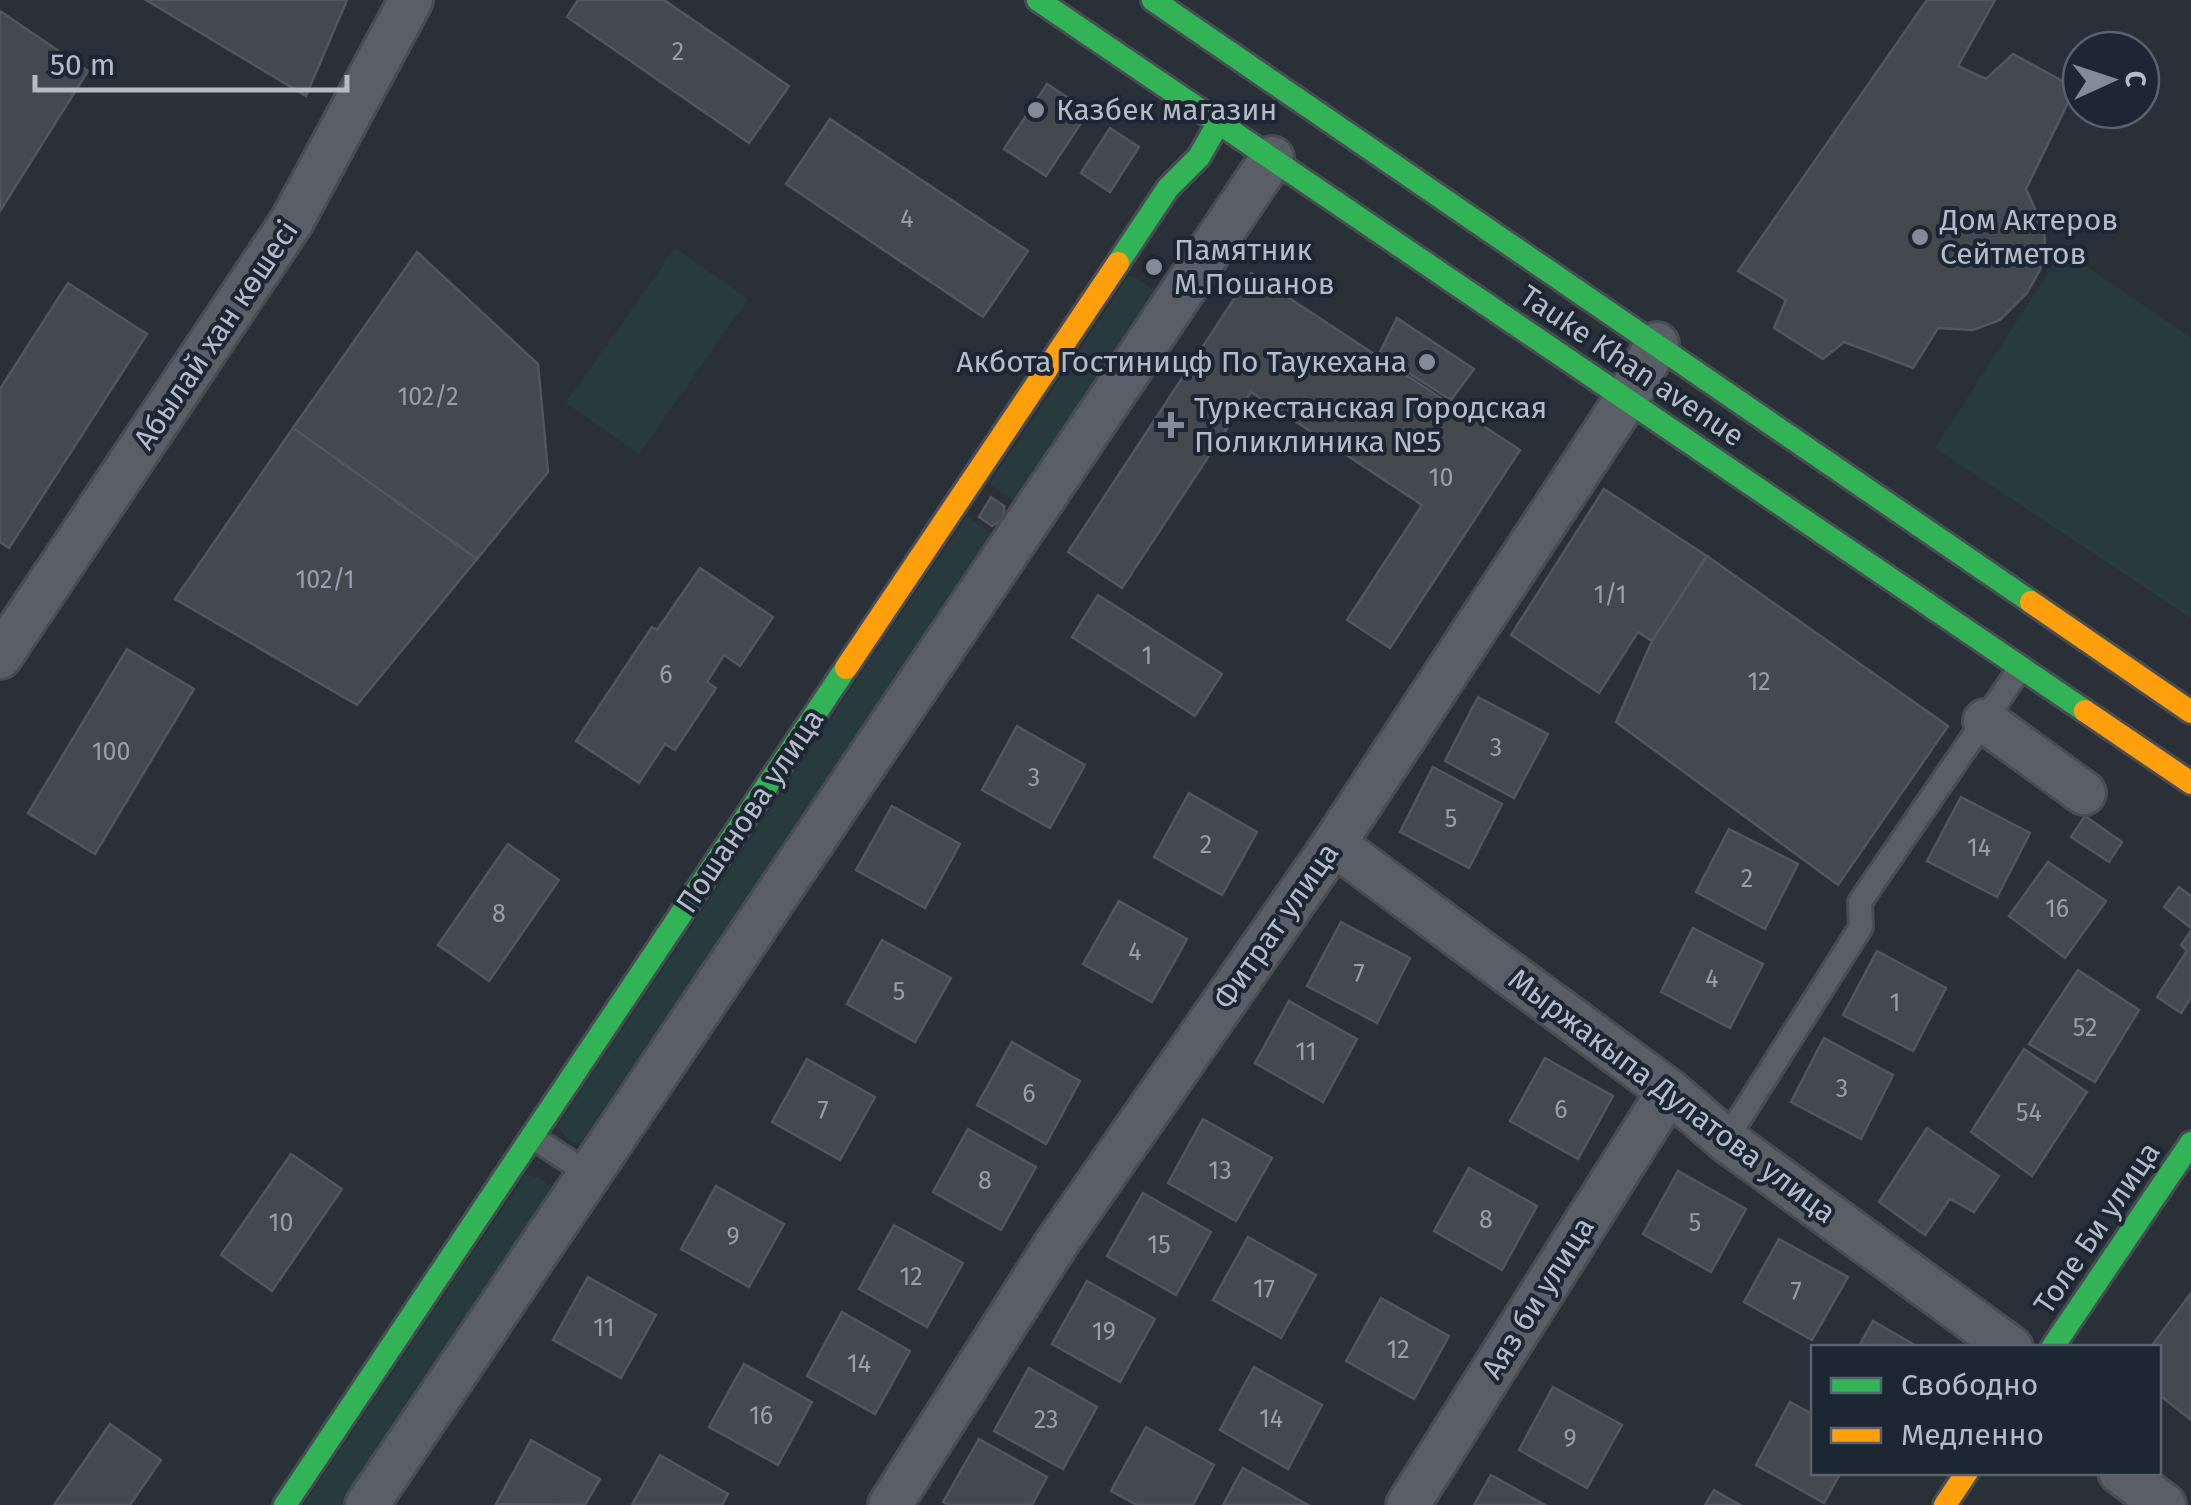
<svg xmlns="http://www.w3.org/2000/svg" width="2191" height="1505" viewBox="0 0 2191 1505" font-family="'Fira Sans',sans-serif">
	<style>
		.green { fill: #273a3e }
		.building { fill: #444950; stroke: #52575f; stroke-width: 2.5 }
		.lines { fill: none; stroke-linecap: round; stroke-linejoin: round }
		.lane-casing { stroke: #484c53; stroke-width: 28 }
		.street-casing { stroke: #484c53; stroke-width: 48 }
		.fast-casing { stroke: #484c53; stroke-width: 28 }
		.slow-casing { stroke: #484c53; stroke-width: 28 }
		.lane { stroke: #5a5e66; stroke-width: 22 }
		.street { stroke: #5a5e66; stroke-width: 42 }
		.fast { stroke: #30b455; stroke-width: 22 }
		.slow { stroke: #ff9f0a; stroke-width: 22 }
		.poi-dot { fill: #848b96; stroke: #1d2633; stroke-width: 4 }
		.labels { text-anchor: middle; stroke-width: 8; stroke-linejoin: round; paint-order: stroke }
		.number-label { font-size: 25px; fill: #989fab }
		.poi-label { font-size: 30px; fill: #b4bcc9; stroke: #1d2633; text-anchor: start }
		.street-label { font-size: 30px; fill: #b4bcc9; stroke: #1d2633 }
	</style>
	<rect width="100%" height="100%" fill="#2a3038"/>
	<!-- green -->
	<g class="green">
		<polygon points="675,248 748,299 639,454 566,403"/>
		<polygon points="2063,250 2191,338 2191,618 1935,448"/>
		<polygon points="1130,274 1160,294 1020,505 989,484"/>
		<polygon points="967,516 997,537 588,1146 567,1140 558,1125"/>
		<polygon points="526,1174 544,1180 556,1194 347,1505 303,1505"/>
	</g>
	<!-- building -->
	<g class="building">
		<polygon points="146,0 347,0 306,96"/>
		<polygon points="578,0 664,0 789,86 749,143 567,17"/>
		<polygon points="1927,0 1995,0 1958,66 1986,79 2013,54 2075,88 2026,189 2044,229 2046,259 2027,293 2000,320 1973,330 1938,328 1913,368 1844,342 1823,359 1774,328 1786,300 1738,271"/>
		<polygon points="0,11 88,71 0,211"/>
		<polygon points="1047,84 1089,111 1046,176 1004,149"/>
		<polygon points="830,119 1028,251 983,317 786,184"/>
		<polygon points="1110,128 1139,147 1110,192 1081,173"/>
		<polygon points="417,252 538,364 548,472 477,559 293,428"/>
		<polygon points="1251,273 1520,450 1390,648 1347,620 1422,505 1251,392 1122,588 1068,552"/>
		<polygon points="68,283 147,334 9,548 0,542 0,389"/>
		<polygon points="1397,318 1474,369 1451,400 1379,354"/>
		<polygon points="293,428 477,559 357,705 175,599"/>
		<polygon points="1604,489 1707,556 1652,641 1638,632 1599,693 1511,635"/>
		<polygon points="991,497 1004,506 1004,519 992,526 979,517"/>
		<polygon points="1707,556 1948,726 1838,885 1616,722 1652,641"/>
		<polygon points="700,568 773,617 740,666 724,655 707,682 716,688 675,750 665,744 639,783 576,741 652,627 657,630"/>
		<polygon points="1098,595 1222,674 1195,716 1072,637"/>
		<polygon points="127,649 194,689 95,854 28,813"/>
		<polygon points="1478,697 1548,734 1514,798 1445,761"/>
		<polygon points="1017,726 1085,765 1050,828 982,790"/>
		<polygon points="1433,767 1502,804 1469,868 1400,832"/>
		<polygon points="1189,793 1257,832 1222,895 1154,857"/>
		<polygon points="1961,797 2030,833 1997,897 1927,861"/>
		<polygon points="892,806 960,844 925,908 856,870"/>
		<polygon points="2085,816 2122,842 2109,862 2071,837"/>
		<polygon points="1729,829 1798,864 1765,929 1696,892"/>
		<polygon points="508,844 559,880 489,981 438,945"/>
		<polygon points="2048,862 2106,901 2065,958 2009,916"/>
		<polygon points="2179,887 2191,896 2191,928 2164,907"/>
		<polygon points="1119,901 1187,939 1152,1002 1083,964"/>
		<polygon points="1341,922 1410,958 1377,1023 1307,986"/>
		<polygon points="1693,928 1763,964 1730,1028 1661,992"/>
		<polygon points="2191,931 2191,998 2181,1013 2157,997 2187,951 2181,945"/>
		<polygon points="882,940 951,978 915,1042 847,1004"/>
		<polygon points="1877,951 1946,988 1913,1051 1843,1015"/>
		<polygon points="2078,970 2139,1010 2095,1082 2029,1044"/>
		<polygon points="1289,1001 1357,1039 1323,1102 1255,1063"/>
		<polygon points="1824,1038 1893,1075 1861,1139 1791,1102"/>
		<polygon points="1012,1042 1080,1081 1046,1144 977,1105"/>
		<polygon points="2024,1049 2087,1092 2032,1176 1971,1132"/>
		<polygon points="1545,1058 1613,1096 1578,1159 1510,1121"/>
		<polygon points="807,1059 875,1097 840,1160 772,1122"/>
		<polygon points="1203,1119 1272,1158 1236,1221 1168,1183"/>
		<polygon points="1927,1128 1999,1176 1974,1212 1950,1199 1925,1235 1879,1202"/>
		<polygon points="968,1129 1036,1167 1001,1230 933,1192"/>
		<polygon points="291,1154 342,1189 272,1291 221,1255"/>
		<polygon points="1469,1168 1537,1206 1502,1270 1434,1231"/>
		<polygon points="1678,1171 1746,1209 1711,1272 1643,1234"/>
		<polygon points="716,1186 784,1224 749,1287 681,1249"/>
		<polygon points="1143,1193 1211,1232 1176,1295 1107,1256"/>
		<polygon points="894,1225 963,1263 927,1327 859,1289"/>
		<polygon points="1248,1237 1316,1275 1281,1338 1213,1300"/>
		<polygon points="1779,1239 1848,1277 1812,1340 1744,1302"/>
		<polygon points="588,1277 656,1315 621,1378 553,1340"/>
		<polygon points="1087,1281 1155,1319 1120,1382 1052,1344"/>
		<polygon points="2191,1293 2191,1420 2158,1394 2158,1348 2150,1348"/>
		<polygon points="1381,1298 1449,1336 1414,1399 1346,1361"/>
		<polygon points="842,1312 910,1351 875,1414 807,1376"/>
		<polygon points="1873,1321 1920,1348 1858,1348"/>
		<polygon points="744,1364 812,1402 778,1465 709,1427"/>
		<polygon points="1254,1367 1322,1405 1288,1469 1220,1430"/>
		<polygon points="1029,1368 1097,1407 1063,1469 994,1431"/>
		<polygon points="1553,1387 1622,1425 1587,1488 1519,1450"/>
		<polygon points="1790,1402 1814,1415 1814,1472 1841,1472 1824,1503 1756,1465"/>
		<polygon points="110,1424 161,1460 130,1505 54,1505"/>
		<polygon points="1146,1427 1214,1465 1193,1505 1137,1505 1111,1491"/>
		<polygon points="979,1439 1047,1477 1032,1505 949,1505 943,1502"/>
		<polygon points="531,1440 600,1479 585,1505 496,1504"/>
		<polygon points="660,1455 728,1494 722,1505 632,1505"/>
		<polygon points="1243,1468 1308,1505 1223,1505"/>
		<polygon points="1491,1475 1545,1505 1474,1505"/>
		<polygon points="1714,1490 1740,1505 1705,1505"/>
	</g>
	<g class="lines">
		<defs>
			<g id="lane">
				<polyline points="532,1137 589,1174"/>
				<polyline points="1726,1140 1861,927 1860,902 2021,667"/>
			</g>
			<g id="street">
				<polyline points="0,657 292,221 411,0"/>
				<polyline points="1985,721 2084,793"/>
				<polyline points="1334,844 1669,1091 1726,1140 2011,1348"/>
				<polyline points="2120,1472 2164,1505"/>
				<polyline points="367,1505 1272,158"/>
				<polyline points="890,1505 1058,1241 1334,844 1627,398 1657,344"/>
				<polyline points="1408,1505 1669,1091"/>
			</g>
			<g id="fast">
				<polyline points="1038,0 2085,711"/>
				<polyline points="1153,0 2031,602"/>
				<polyline points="1118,263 1168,188 1199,157 1219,122"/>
				<polyline points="2052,1348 2191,1143"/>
				<polyline points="285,1505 846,668"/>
			</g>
			<g id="slow">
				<polyline points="2031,602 2191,712"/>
				<polyline points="846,668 1118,263"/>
				<polyline points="2085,711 2191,783"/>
				<polyline points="1945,1505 1967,1472"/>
			</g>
		</defs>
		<!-- lane casing -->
		<use href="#lane" class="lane-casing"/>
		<!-- street casing -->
		<use href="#street" class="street-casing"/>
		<!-- fast casing -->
		<use href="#fast" class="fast-casing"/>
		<!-- slow casing -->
		<use href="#slow" class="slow-casing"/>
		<!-- lane -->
		<use href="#lane" class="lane"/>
		<!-- street -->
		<use href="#street" class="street"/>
		<!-- fast -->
		<use href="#fast" class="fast"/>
		<!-- slow -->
		<use href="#slow" class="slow"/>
	</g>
	<!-- markers -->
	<g class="poi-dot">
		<circle cx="1036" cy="110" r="10"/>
		<circle cx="1920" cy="237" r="10"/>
		<circle cx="1154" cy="267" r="10"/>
		<circle cx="1427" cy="362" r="10"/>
		<path d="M1166 410h10v10h10v10h-10v10h-10v-10h-10v-10h10z"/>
	</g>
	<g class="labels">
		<!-- number labels -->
		<g class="number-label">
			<text x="678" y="60">2</text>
			<text x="907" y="227">4</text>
			<text x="428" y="405">102/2</text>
			<text x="1441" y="486">10</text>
			<text x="325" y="588">102/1</text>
			<text x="1610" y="603">1/1</text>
			<text x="1147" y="664">1</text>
			<text x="666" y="683">6</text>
			<text x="1759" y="690">12</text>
			<text x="1496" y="756">3</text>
			<text x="111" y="760">100</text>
			<text x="1034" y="786">3</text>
			<text x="1451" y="827">5</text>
			<text x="1206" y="853">2</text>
			<text x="1979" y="856">14</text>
			<text x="1747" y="887">2</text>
			<text x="2057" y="917">16</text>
			<text x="499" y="922">8</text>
			<text x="1135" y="960">4</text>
			<text x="1359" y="981">7</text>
			<text x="1712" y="987">4</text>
			<text x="899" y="1000">5</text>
			<text x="1895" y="1011">1</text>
			<text x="2085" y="1036">52</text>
			<text x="1306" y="1060">11</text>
			<text x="1842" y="1097">3</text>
			<text x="1029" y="1102">6</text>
			<text x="823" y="1118">7</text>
			<text x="1561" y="1118">6</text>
			<text x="2029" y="1121">54</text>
			<text x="1220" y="1179">13</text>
			<text x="985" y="1189">8</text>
			<text x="1486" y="1228">8</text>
			<text x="281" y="1231">10</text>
			<text x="1695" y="1231">5</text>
			<text x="733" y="1245">9</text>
			<text x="1159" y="1253">15</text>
			<text x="911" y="1285">12</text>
			<text x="1264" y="1297">17</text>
			<text x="1796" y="1299">7</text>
			<text x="604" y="1336">11</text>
			<text x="1104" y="1340">19</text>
			<text x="1398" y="1358">12</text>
			<text x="859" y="1372">14</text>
			<text x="761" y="1424">16</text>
			<text x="1271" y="1427">14</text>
			<text x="1046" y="1428">23</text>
			<text x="1570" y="1447">9</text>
		</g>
		<!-- poi labels -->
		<g class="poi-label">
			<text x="1056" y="120">Казбек магазин</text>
			<text x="1940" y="230">Дом Актеров<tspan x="1940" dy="34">Сейтметов</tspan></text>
			<text x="1174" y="260">Памятник<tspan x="1174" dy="34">М.Пошанов</tspan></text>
			<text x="1407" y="372" text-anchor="end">Акбота Гостиницф По Таукехана</text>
			<text x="1194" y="418">Туркестанская Городская<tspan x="1194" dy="34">Поликлиника №5</tspan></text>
		</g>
		<!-- street labels -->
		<g class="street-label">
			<text transform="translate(216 335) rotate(-56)" y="10">Абылай хан көшесі</text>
			<text transform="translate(1632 366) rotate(34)" y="10">Tauke Khan avenue</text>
			<text transform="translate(750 811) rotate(-56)" y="10">Пошанова улица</text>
			<text transform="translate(1276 926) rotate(-55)" y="10">Фитрат улица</text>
			<text transform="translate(1672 1096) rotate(37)" y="10">Мыржакыпа Дулатова улица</text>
			<text transform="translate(2097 1228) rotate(-56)" y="10">Толе Би улица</text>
			<text transform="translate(1538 1298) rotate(-58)" y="10">Аяз би улица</text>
		</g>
	</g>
	<!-- legend -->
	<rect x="1811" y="1345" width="350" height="130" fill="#1d2633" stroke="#59626f" stroke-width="2.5"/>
	<rect x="1831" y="1378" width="50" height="15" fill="#30b455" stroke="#59626f" stroke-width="2.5"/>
	<text x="1901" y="1395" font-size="30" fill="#b4bcc9">Свободно</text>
	<rect x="1831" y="1428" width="50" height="15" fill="#ff9f0a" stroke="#59626f" stroke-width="2.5"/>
	<text x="1901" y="1445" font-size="30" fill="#b4bcc9">Медленно</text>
	<!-- north arrow -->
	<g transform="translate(2111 80) rotate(87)"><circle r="48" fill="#1d2633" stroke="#59626f" stroke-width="2.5"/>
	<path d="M0-8L18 38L0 25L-18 38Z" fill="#848b96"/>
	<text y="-15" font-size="28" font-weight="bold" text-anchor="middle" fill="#b4bcc9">С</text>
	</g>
	<!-- scale -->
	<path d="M35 75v15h312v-15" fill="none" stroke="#b4bcc9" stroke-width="5"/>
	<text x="50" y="75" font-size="30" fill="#b4bcc9" stroke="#1d2633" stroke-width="8" paint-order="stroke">50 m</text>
</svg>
